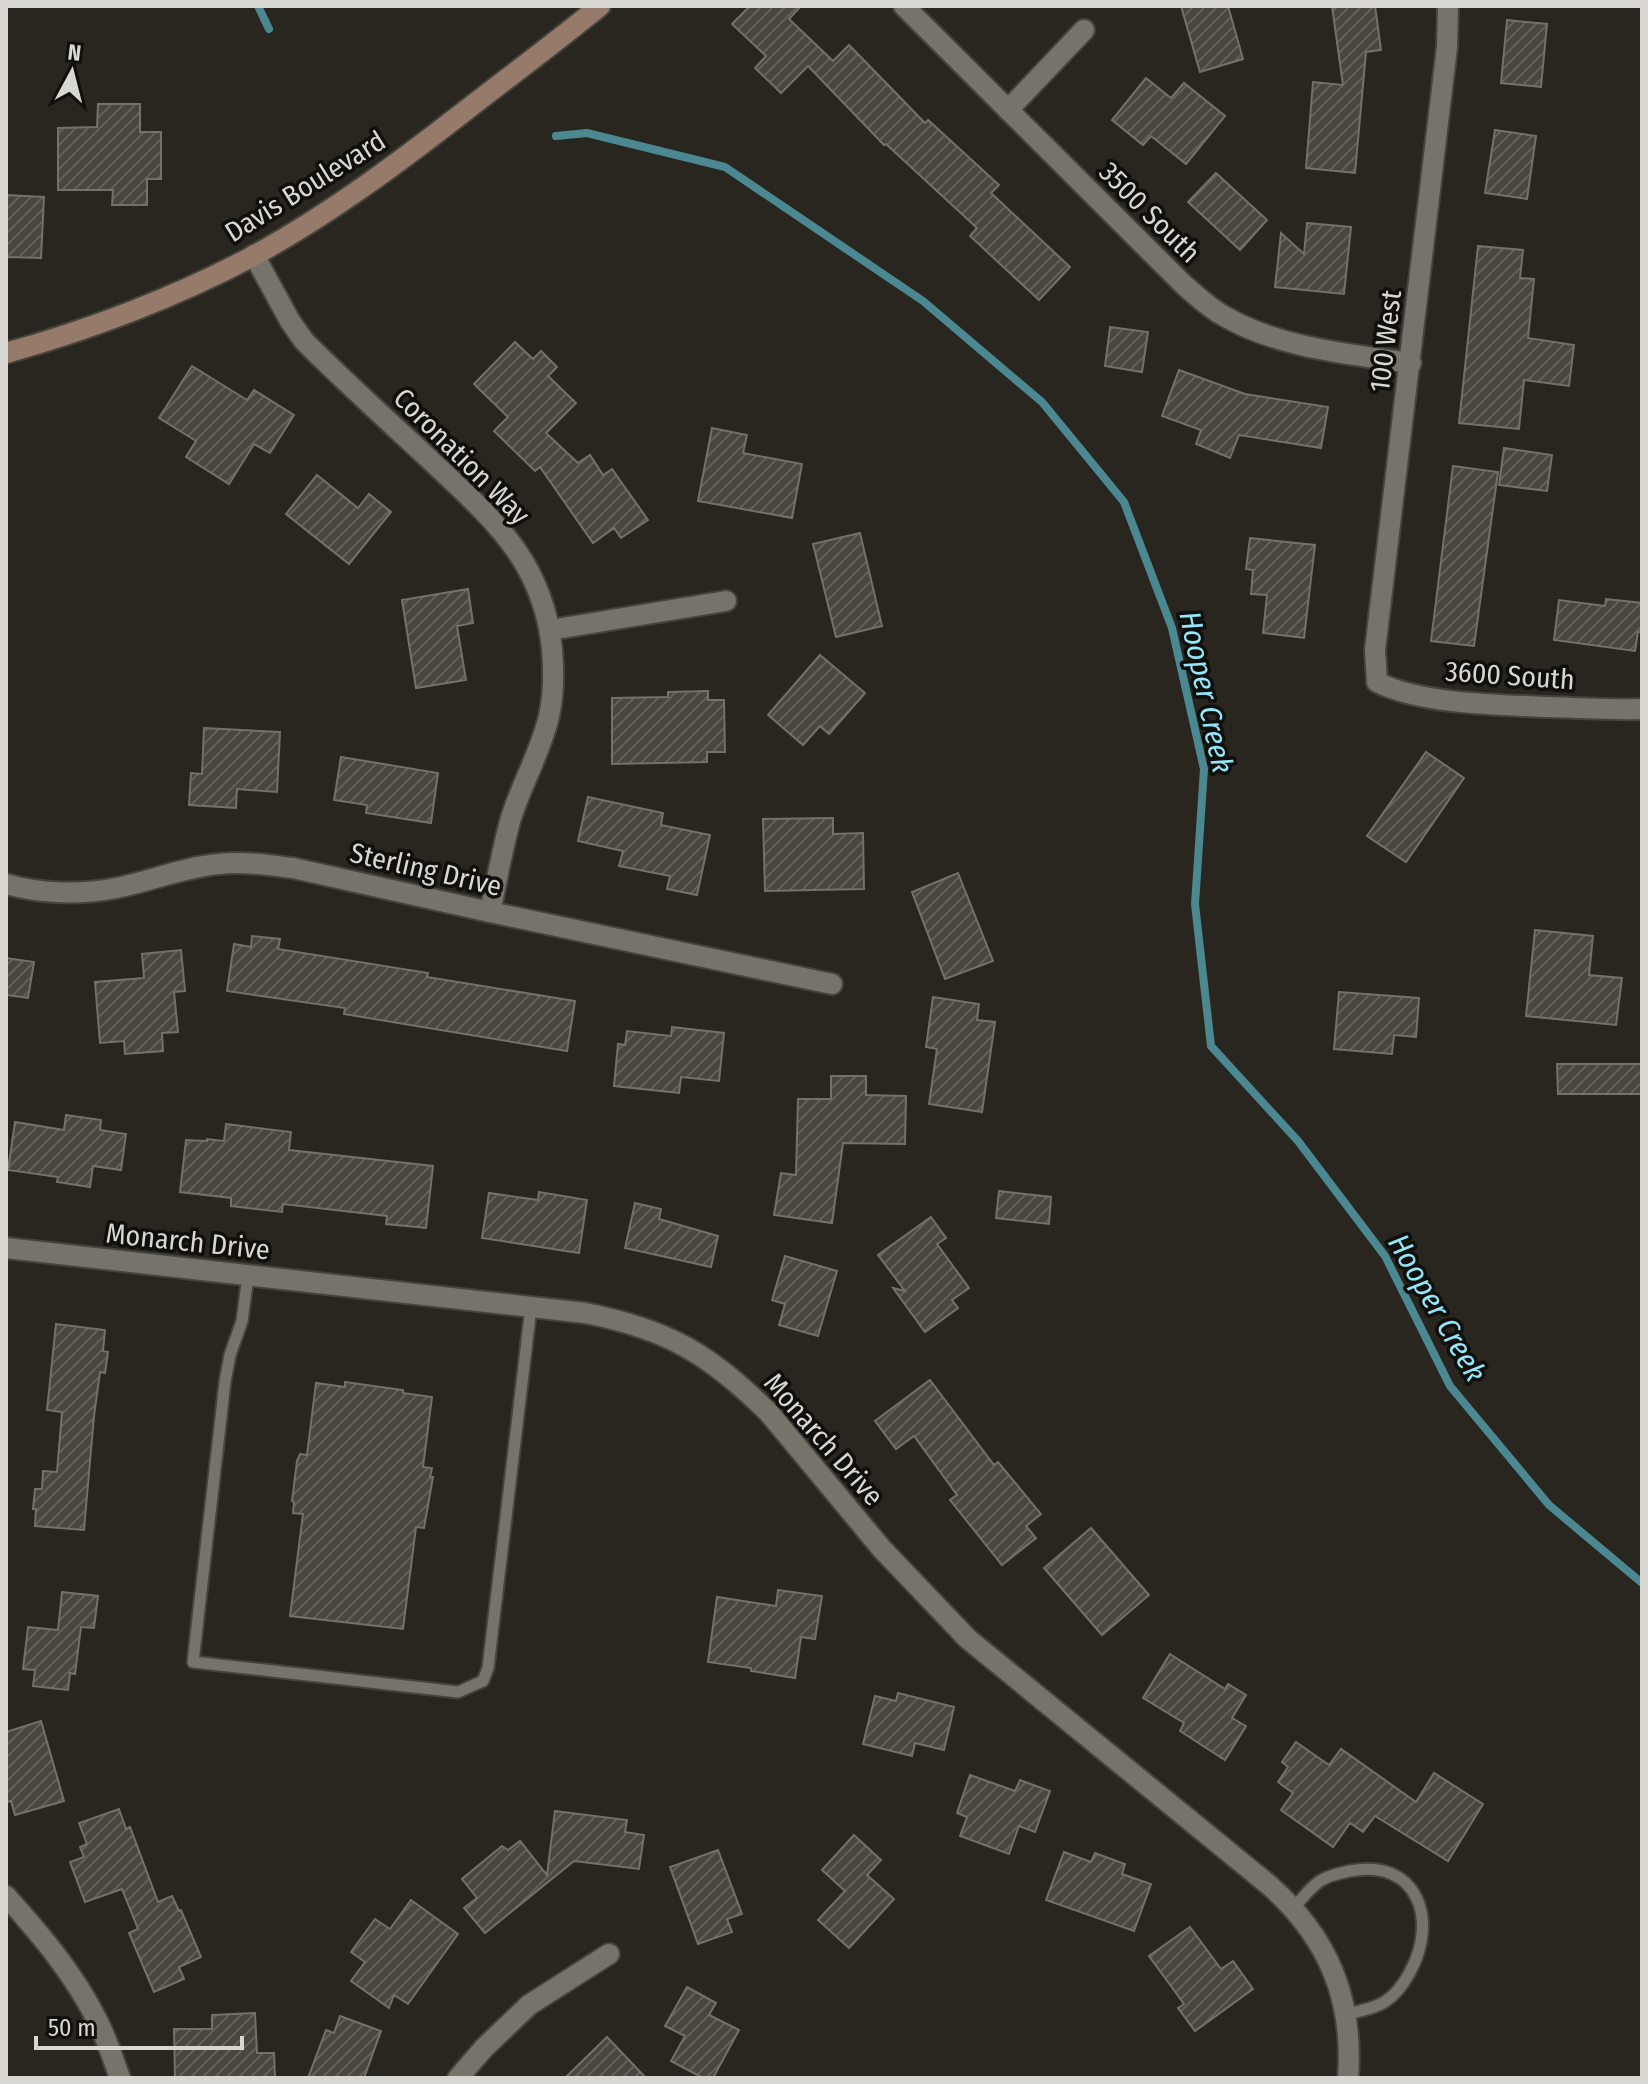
<svg xmlns="http://www.w3.org/2000/svg" width="1648" height="2084" viewBox="0 0 1648 2084" font-family="'Fira Sans Condensed',sans-serif">
	<style>
		.lines { fill: none; stroke-linecap: round; stroke-linejoin: round }
		.stream { stroke: #4c8892; stroke-width: 8 }
		.building { fill: url(#building-hatch); stroke: #767068; stroke-width: 2 }
		.lane-casing { stroke: #45433d; stroke-width: 15 }
		.street-casing { stroke: #45433d; stroke-width: 24 }
		.secondary-casing { stroke: #45433d; stroke-width: 24 }
		.lane { stroke: #76736a; stroke-width: 11 }
		.street { stroke: #76736a; stroke-width: 20 }
		.secondary { stroke: #967b6b; stroke-width: 20 }
		.labels { text-anchor: middle; stroke-width: 7; stroke-linejoin: round; paint-order: stroke }
		.street-label { font-size: 28px; fill: #d8d7d2; stroke: #100f0c }
		.water-label { font-size: 30px; font-style: italic; fill: #92e7fb; stroke: #100f0c }
	</style>
	<defs>
		<pattern id="building-hatch" width="6" height="6" patternUnits="userSpaceOnUse" patternTransform="scale(2)"><rect width="6" height="6" fill="#4a453e"/><path d="M-1 1l2-2M0 6l6-6M5 7l2-2" fill="none" stroke="#635f59"/></pattern>
	</defs>
	<rect width="100%" height="100%" fill="#28261e"/>
	<g class="lines">
		<!-- stream -->
		<g class="stream">
			<polyline points="258,6 269,29"/>
			<polyline points="556,136 587,133 725,167 923,301 1042,402 1124,502 1172,628 1204,769 1195,904 1211,1046 1298,1141 1385,1256 1450,1386 1549,1505 1642,1583"/>
		</g>
	</g>
	<!-- building -->
	<g class="building">
		<polygon points="750,6 801,6 789,19 833,61 849,45 925,123 928,120 999,185 991,193 1070,267 1039,300 970,236 977,228 886,144 884,145 808,66 781,93 755,68 766,56 732,24"/>
		<polygon points="1181,6 1228,6 1243,59 1200,72"/>
		<polygon points="1332,6 1375,6 1381,50 1366,52 1355,173 1306,168 1313,82 1343,85"/>
		<polygon points="1507,20 1547,24 1541,87 1501,83"/>
		<polygon points="1146,78 1171,98 1184,83 1225,116 1186,164 1151,136 1143,145 1112,120"/>
		<polygon points="98,104 140,104 140,132 161,132 161,179 147,179 147,205 112,205 113,190 58,190 58,128 97,127"/>
		<polygon points="1495,130 1536,136 1527,199 1485,193"/>
		<polygon points="1216,173 1267,220 1240,250 1188,202"/>
		<polygon points="6,195 44,197 41,258 6,257"/>
		<polygon points="1307,223 1351,227 1344,294 1275,287 1281,233 1304,254"/>
		<polygon points="1478,246 1523,250 1520,278 1534,279 1528,338 1574,345 1569,386 1524,380 1519,429 1459,423"/>
		<polygon points="1110,327 1148,332 1142,372 1105,366"/>
		<polygon points="515,342 533,359 541,351 557,367 548,376 576,403 546,433 578,463 590,455 603,475 612,469 648,520 621,538 614,528 593,543 540,467 535,471 494,431 508,417 474,384"/>
		<polygon points="192,366 247,400 254,390 294,415 270,453 254,444 229,484 186,457 196,441 159,418"/>
		<polygon points="1179,370 1245,394 1328,407 1321,448 1239,435 1230,458 1196,444 1201,430 1162,416"/>
		<polygon points="712,428 747,435 743,453 802,464 792,518 698,501"/>
		<polygon points="1504,448 1552,455 1547,491 1499,485"/>
		<polygon points="1453,466 1498,472 1474,646 1431,641"/>
		<polygon points="317,475 358,508 369,494 391,512 349,564 286,514"/>
		<polygon points="860,533 882,626 836,637 813,544"/>
		<polygon points="1250,538 1315,545 1304,638 1263,633 1267,595 1251,594 1253,570 1246,569"/>
		<polygon points="468,589 473,623 457,626 466,680 416,688 402,600"/>
		<polygon points="1606,599 1642,603 1642,632 1638,632 1635,651 1554,640 1559,600 1605,606"/>
		<polygon points="820,655 865,693 829,734 820,726 803,745 768,715"/>
		<polygon points="708,691 708,700 724,700 725,752 707,752 707,762 612,764 612,698 668,697 668,692"/>
		<polygon points="204,728 280,732 277,792 237,789 236,808 189,805 191,773 202,774"/>
		<polygon points="1426,752 1464,778 1406,862 1367,836"/>
		<polygon points="341,757 438,773 431,823 366,813 367,805 334,800"/>
		<polygon points="588,797 663,813 661,825 710,835 697,895 667,889 670,876 619,866 623,851 578,841"/>
		<polygon points="833,818 833,834 863,833 864,889 765,891 763,819"/>
		<polygon points="958,873 993,961 945,979 912,892"/>
		<polygon points="1535,930 1593,936 1589,975 1622,978 1616,1025 1526,1016"/>
		<polygon points="252,936 280,939 278,949 428,973 427,977 575,1001 567,1051 344,1014 345,1008 227,991 234,944 251,947"/>
		<polygon points="181,950 185,991 174,992 178,1032 162,1033 163,1051 125,1054 124,1041 100,1043 95,982 144,978 142,954"/>
		<polygon points="6,958 34,962 28,998 6,995"/>
		<polygon points="1339,992 1419,998 1416,1037 1394,1035 1392,1054 1334,1049"/>
		<polygon points="933,997 979,1004 977,1020 995,1022 982,1112 929,1104 937,1049 926,1047"/>
		<polygon points="672,1027 724,1033 719,1081 681,1077 679,1093 614,1086 618,1044 625,1045 627,1031 671,1036"/>
		<polygon points="1557,1064 1641,1064 1641,1094 1558,1094"/>
		<polygon points="831,1076 866,1076 866,1095 906,1096 905,1144 843,1143 832,1223 774,1215 781,1173 796,1175 798,1099 831,1099"/>
		<polygon points="66,1115 101,1120 100,1130 126,1134 121,1170 93,1166 90,1187 57,1182 58,1177 8,1170 15,1122 64,1130"/>
		<polygon points="226,1124 291,1132 289,1150 433,1166 426,1228 386,1224 387,1216 283,1204 282,1212 231,1206 231,1198 180,1192 186,1140 207,1141 207,1139 224,1141"/>
		<polygon points="999,1191 1051,1197 1049,1224 996,1218"/>
		<polygon points="539,1192 587,1200 579,1253 482,1238 489,1193 538,1200"/>
		<polygon points="635,1203 661,1209 659,1219 718,1236 711,1267 625,1248"/>
		<polygon points="931,1217 946,1238 937,1244 969,1288 952,1300 958,1308 925,1332 893,1288 905,1291 878,1255"/>
		<polygon points="785,1256 837,1271 818,1336 779,1325 785,1304 772,1300"/>
		<polygon points="56,1324 105,1330 103,1351 108,1352 105,1373 100,1372 94,1416 84,1530 35,1526 36,1509 33,1509 35,1489 42,1489 43,1471 57,1472 62,1412 47,1410"/>
		<polygon points="930,1380 994,1465 998,1462 1041,1514 1026,1526 1036,1538 1002,1565 950,1500 957,1495 914,1436 896,1449 875,1421"/>
		<polygon points="345,1382 403,1390 403,1393 432,1397 423,1467 432,1468 430,1477 433,1477 424,1528 416,1527 403,1629 290,1616 303,1514 293,1513 294,1502 292,1501 297,1461 300,1454 307,1455 316,1383 345,1387"/>
		<polygon points="1091,1528 1149,1595 1102,1635 1044,1568"/>
		<polygon points="778,1590 822,1596 815,1639 801,1637 795,1678 751,1671 751,1668 708,1662 717,1597 776,1606"/>
		<polygon points="62,1592 98,1596 94,1628 81,1627 75,1674 70,1673 68,1690 33,1686 35,1670 23,1669 28,1627 58,1630"/>
		<polygon points="1170,1654 1225,1689 1228,1684 1246,1695 1232,1718 1246,1726 1225,1760 1180,1731 1184,1723 1143,1698"/>
		<polygon points="898,1693 954,1707 944,1750 915,1743 912,1756 863,1744 875,1696 896,1701"/>
		<polygon points="41,1721 64,1801 15,1815 11,1801 6,1802 6,1732"/>
		<polygon points="1296,1742 1329,1765 1341,1749 1416,1802 1434,1773 1483,1804 1448,1861 1375,1816 1363,1832 1350,1823 1333,1847 1281,1810 1293,1793 1278,1782 1288,1767 1282,1762"/>
		<polygon points="970,1775 1015,1791 1020,1780 1050,1791 1035,1832 1019,1826 1009,1854 960,1836 967,1817 957,1813"/>
		<polygon points="119,1809 126,1829 130,1827 158,1902 172,1896 179,1911 181,1910 201,1957 179,1967 184,1979 154,1992 129,1933 138,1929 122,1889 85,1902 70,1862 84,1857 80,1847 87,1844 79,1823"/>
		<polygon points="555,1811 627,1820 625,1832 644,1835 639,1869 574,1861 485,1933 464,1908 477,1898 462,1879 502,1846 508,1850 520,1841 547,1875"/>
		<polygon points="854,1835 881,1860 867,1875 894,1899 849,1948 818,1920 845,1891 822,1870"/>
		<polygon points="718,1850 742,1914 727,1919 732,1932 698,1944 670,1867"/>
		<polygon points="1064,1852 1091,1862 1095,1853 1125,1864 1122,1874 1151,1884 1134,1931 1046,1900"/>
		<polygon points="411,1900 458,1934 408,2004 394,1995 389,2008 351,1981 365,1962 351,1952 375,1919 390,1929"/>
		<polygon points="1190,1927 1221,1969 1233,1961 1253,1989 1195,2031 1178,2008 1184,2004 1149,1956"/>
		<polygon points="687,1987 716,2003 709,2015 739,2030 713,2078 703,2078 671,2061 685,2036 665,2026"/>
		<polygon points="255,2013 257,2053 274,2053 275,2078 175,2078 174,2029 212,2029 212,2015"/>
		<polygon points="340,2016 381,2031 364,2078 308,2078 326,2030 334,2033"/>
		<polygon points="607,2037 646,2078 565,2078"/>
	</g>
	<g class="lines">
		<defs>
			<g id="lane">
				<polyline points="248,1276 242,1321 230,1355 225,1382 193,1662 458,1692 483,1681 488,1668 531,1307"/>
				<path d="M1294,1908C1302,1898 1310,1888 1320,1881C1329,1875 1340,1873 1350,1871C1417,1858 1439,1919 1410,1972C1394,2002 1379,2008 1346,2014"/>
			</g>
			<g id="street">
				<path d="M904,6L1184,285C1197,296 1209,308 1224,316C1279,348 1349,354 1411,363"/>
				<path d="M1448,6L1447,47L1375,650L1377,682C1419,704 1500,705 1549,707C1580,708 1611,710 1642,709"/>
				<polyline points="1008,110 1084,30"/>
				<path d="M254,255L290,321L304,341C344,381 386,419 427,457C489,516 543,558 552,649C554,672 554,694 549,716C541,751 522,783 511,818C502,849 497,881 490,912"/>
				<polyline points="550,630 726,601"/>
				<path d="M6,884C41,894 81,895 116,888C151,881 184,867 219,864C243,861 268,865 293,868L490,912L832,984"/>
				<path d="M6,1248L585,1313C667,1329 710,1354 769,1413L882,1549L968,1639L1269,1885C1328,1937 1354,1999 1348,2078"/>
				<path d="M6,1896C41,1935 74,1974 97,2020C107,2039 113,2059 120,2078"/>
				<polyline points="458,2078 484,2048 529,2005 609,1954"/>
			</g>
			<path id="secondary" d="M6,353C89,330 179,296 255,255C330,214 398,163 465,111C510,76 556,42 600,6"/>
		</defs>
		<!-- lane casing -->
		<use href="#lane" class="lane-casing"/>
		<!-- street casing -->
		<use href="#street" class="street-casing"/>
		<!-- secondary casing -->
		<use href="#secondary" class="secondary-casing"/>
		<!-- lane -->
		<use href="#lane" class="lane"/>
		<!-- street -->
		<use href="#street" class="street"/>
		<!-- secondary -->
		<use href="#secondary" class="secondary"/>
	</g>
	<g class="labels">
		<!-- street labels -->
		<g class="street-label">
			<text transform="translate(305 186) rotate(-32)" y="10">Davis Boulevard</text>
			<text transform="translate(1150 212) rotate(45)" y="10">3500 South</text>
			<text transform="translate(1385 341) rotate(-83)" y="10">100 West</text>
			<text transform="translate(462 456) rotate(45)" y="10">Coronation Way</text>
			<text transform="translate(1510 675) rotate(4)" y="10">3600 South</text>
			<text transform="translate(426 869) rotate(13)" y="10">Sterling Drive</text>
			<text transform="translate(188 1241) rotate(6)" y="10">Monarch Drive</text>
			<text transform="translate(824 1439) rotate(49)" y="10">Monarch Drive</text>
		</g>
		<!-- water labels -->
		<g class="water-label">
			<text transform="translate(1206 692) rotate(78)" y="10">Hooper Creek</text>
			<text transform="translate(1437 1308) rotate(60)" y="10">Hooper Creek</text>
		</g>
	</g>
	<!-- border -->
	<rect width="1648" height="2084" fill="none" stroke="#d8d7d2" stroke-width="16"/>
	<!-- north arrow -->
	<g transform="translate(72 72) rotate(7)" stroke="#100f0c" stroke-width="6" paint-order="stroke">
	<path d="M0-6L14 30L0 20L-14 30Z" fill="#d8d7d2"/>
	<text y="-12" font-size="22" font-weight="bold" text-anchor="middle" fill="#d8d7d2">N</text>
	</g>
	<!-- scale -->
	<path d="M36 2036v12h206v-12" fill="none" stroke="#d8d7d2" stroke-width="4"/>
	<text x="48" y="2036" font-size="24" fill="#d8d7d2" stroke="#100f0c" stroke-width="6" paint-order="stroke">50 m</text>
</svg>
